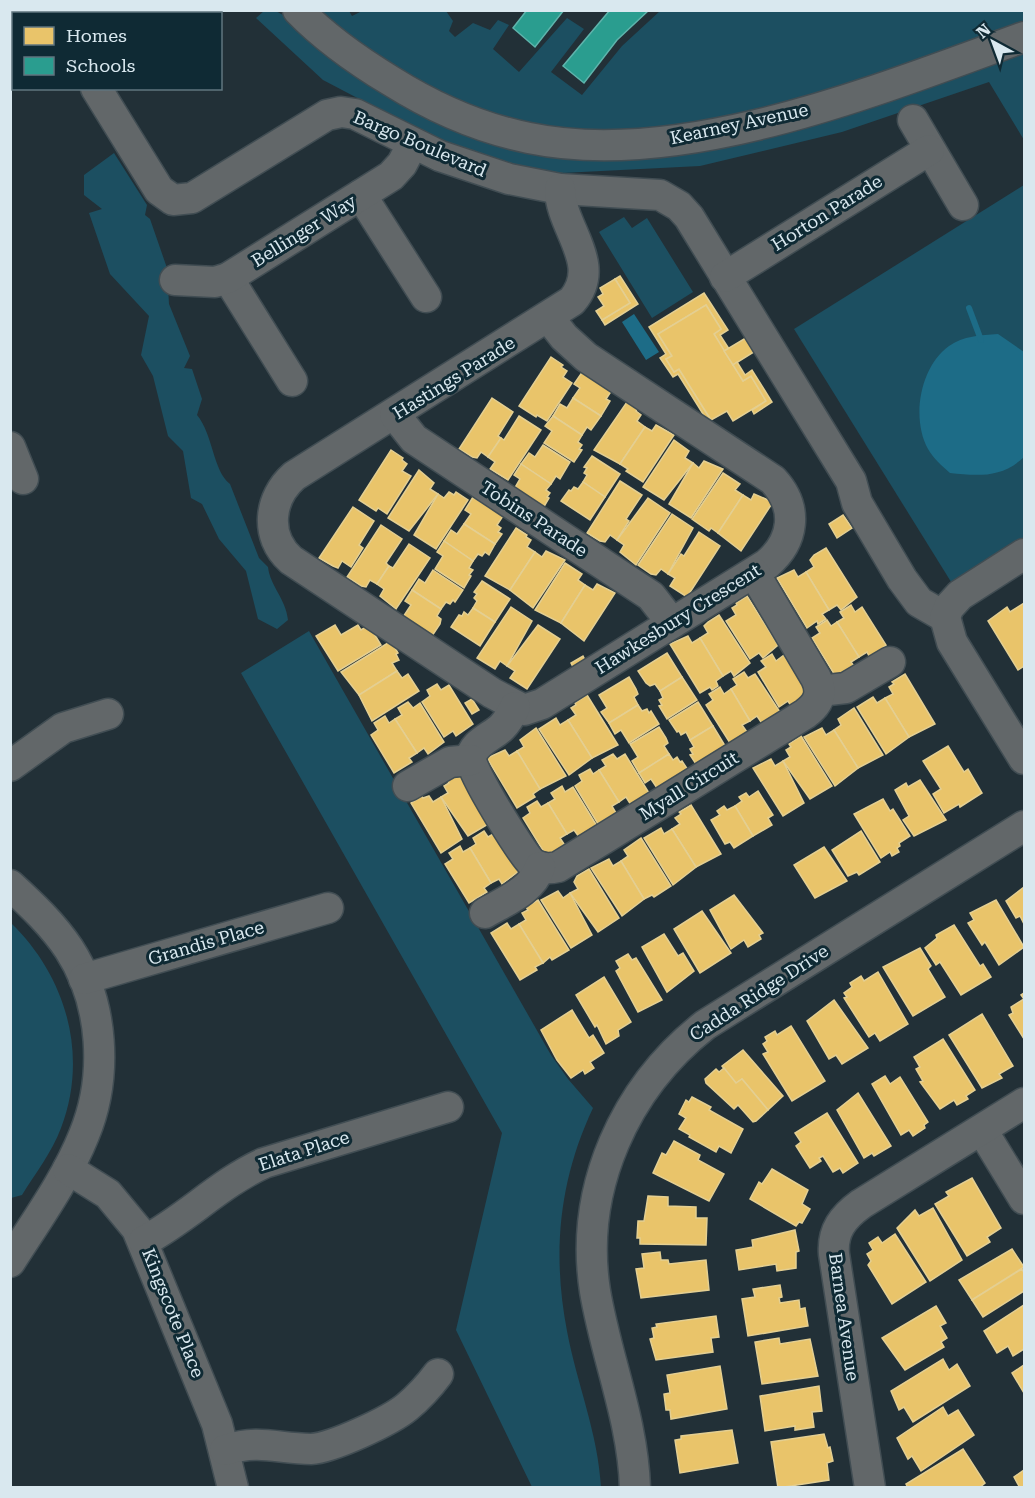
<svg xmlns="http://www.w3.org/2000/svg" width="1035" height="1498" viewBox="0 0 1035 1498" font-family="'Roboto Serif',serif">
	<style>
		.green { fill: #1c4f61 }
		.water { fill: #1d6c87 }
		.homes { fill: #e9c46a; stroke: #e4cf92; stroke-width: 1.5 }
		.schools { fill: #2a9d8f; stroke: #5eb4ac; stroke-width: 1.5 }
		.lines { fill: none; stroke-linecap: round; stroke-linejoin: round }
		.stream { stroke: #1d6c87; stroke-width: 6 }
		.minor-casing { stroke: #414d53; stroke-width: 33 }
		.minor { stroke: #626769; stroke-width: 30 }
		.labels { text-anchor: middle; stroke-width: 6; stroke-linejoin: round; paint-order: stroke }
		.street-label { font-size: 18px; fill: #d9e8ef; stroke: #0f2a34 }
	</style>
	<rect width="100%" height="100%" fill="#223037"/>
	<!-- green -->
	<g class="green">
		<polygon points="274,10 290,19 417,106 632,153 1024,44 1024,140 989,82 842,132 700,166 562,173 511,165 465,152 407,124 323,80 256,18 264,11"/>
		<polygon points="1024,10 1024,27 790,106 616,136 500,123 414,85 313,11 349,11 352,16 362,11 446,11 453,21 449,31 455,37 473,23 490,30 498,20 509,25 493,49 519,72 567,18 584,29 551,72 582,95 622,46 660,11"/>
		<path d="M114,153L147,205L145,215L150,219L167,268L169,304L190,356L184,368L192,369L202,399L197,415C213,434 213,471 230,484L259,558L268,567C270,586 286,599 288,620L277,629L258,619L246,571L219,539L202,504L191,498L183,451L168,436L153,376L141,355L149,316L110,274L89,213L102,209L84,195V175Z"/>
		<polygon points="1024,185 1024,542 953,585 794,329"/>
		<polygon points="624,217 632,228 647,218 693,292 652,318 599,232"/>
		<path d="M309,631L551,1055L568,1079L593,1108C559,1180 552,1253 567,1331C577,1384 598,1433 601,1487H532L456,1330L502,1133L241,673Z"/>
		<path d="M11,923C66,976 89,1055 61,1128C52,1152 35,1174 22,1195L11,1198Z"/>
	</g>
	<!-- water -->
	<g class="water">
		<polygon points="634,314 659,352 646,360 622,322"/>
		<path d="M998,334L1024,352V457C1002,478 978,476 950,473C942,466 933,458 928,449C911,418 920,367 949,346C963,336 981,335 998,334Z"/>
	</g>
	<!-- homes -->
	<g class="homes">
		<polygon points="620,276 638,304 605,325 602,320 630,303 615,279"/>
		<polygon points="615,279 630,303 602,320 596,311 604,306 598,297 603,294 600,288"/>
		<polygon points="704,293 728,330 720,335 729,349 724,351 714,334 721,329 706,305 658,334 672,356 666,359 674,372 679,369 711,420 708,422 678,374 673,377 660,358 666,354 649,327"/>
		<polygon points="706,305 721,329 714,334 743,381 751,376 766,401 733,421 727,411 711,420 679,369 674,372 666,359 672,356 658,334"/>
		<polygon points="749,336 757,350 733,365 724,351"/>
		<polygon points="551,357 563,365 561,367 567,371 563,377 572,383 547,421 537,415 536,417 519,406"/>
		<polygon points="737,362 745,375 752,370 772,402 754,414 752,410 766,401 751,376 743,381 733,365"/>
		<polygon points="583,371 612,390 606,399 610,401 601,416 573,398 580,388 574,384"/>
		<polygon points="492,398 513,412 498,436 501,438 488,457 481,452 477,458 472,457 459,449"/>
		<polygon points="573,398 601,416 591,430 587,427 582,435 553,416 560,404 567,408"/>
		<polygon points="627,402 637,409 636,411 641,415 637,421 645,427 620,464 594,450"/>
		<polygon points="519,416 541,430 508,480 490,469 495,462 488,457 501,438 504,440"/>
		<polygon points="553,416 582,435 578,442 582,445 579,449 582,450 574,462 544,443 552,431 545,426"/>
		<polygon points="656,425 674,435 643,482 626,471 628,469 620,464 645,427 652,431"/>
		<polygon points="674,440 689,451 685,458 693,463 664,500 643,487"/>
		<polygon points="543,445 570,462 560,479 556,476 551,484 521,464 529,453 535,457"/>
		<polygon points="391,450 403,458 402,460 407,464 402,471 411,476 387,514 378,508 376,511 359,500"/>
		<polygon points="592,456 620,474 605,497 583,482 587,475 584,473 587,468 584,467"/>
		<polygon points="704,461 723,469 691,518 669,504 693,463 699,468"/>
		<polygon points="521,464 551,484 546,490 550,493 547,497 549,498 542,510 513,491 520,479 514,475"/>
		<polygon points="419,470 434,483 430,489 438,494 409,531 388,518"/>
		<polygon points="723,473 740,484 735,490 743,495 718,533 711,528 709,531 692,519"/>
		<polygon points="620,481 642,495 626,519 629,521 617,540 610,535 605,542 600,541 587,533"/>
		<polygon points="583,482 605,497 590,520 561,501 569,490 571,491 574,487 578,489"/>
		<polygon points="449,492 454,495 456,492 468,500 436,549 414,535 438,494 444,498"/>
		<polygon points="754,494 773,502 741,551 718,533 743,495 751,500"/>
		<polygon points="473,497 503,516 497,525 501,528 498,532 502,534 495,544 464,524 471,514 465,510"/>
		<polygon points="648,498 670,513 636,565 620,552 624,545 617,540"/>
		<polygon points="353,507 374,521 359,545 363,548 351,567 342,561 338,568 333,566 319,558"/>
		<polygon points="672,514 693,528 668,574 661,569 656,575 651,574 638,565"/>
		<polygon points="843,515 852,528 837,538 829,524"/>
		<polygon points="464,524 495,544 489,555 485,552 482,556 478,554 473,561 444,541 451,530 457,534"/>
		<polygon points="381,525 402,539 386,563 389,566 377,584 370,580 366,587 361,586 347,577"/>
		<polygon points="516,528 527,535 526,537 531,540 527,547 535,552 510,590 485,576"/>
		<polygon points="699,532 720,546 687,597 670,586 675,578 668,574 681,554 684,556"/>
		<polygon points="444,541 473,561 469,568 473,570 469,575 471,576 464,588 435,569 443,556 437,552"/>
		<polygon points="409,544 430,558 396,609 380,596 384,589 377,584 389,566 393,568"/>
		<polygon points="826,548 857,597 841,610 837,605 829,610 806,572 814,567 810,560 814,555"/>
		<polygon points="546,551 565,560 533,608 510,590 535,552 542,557"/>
		<polygon points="565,563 582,574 578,580 585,585 561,623 535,610"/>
		<polygon points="433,570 463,590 455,602 453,600 450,604 446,602 441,609 412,590 419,579 425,583"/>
		<polygon points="794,570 798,577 806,572 829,610 822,614 826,619 818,624 817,621 807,628 777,578"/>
		<polygon points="482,581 510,599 495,622 473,608 477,601 474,598 477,594 474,592"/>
		<polygon points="597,584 615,593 584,641 561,623 585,585 593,590"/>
		<polygon points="412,590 441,609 437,616 441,619 440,624 432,636 403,617 411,605 405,601"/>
		<polygon points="747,596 778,645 763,658 759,653 750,659 726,621 736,615 732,608 737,605 736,603"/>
		<polygon points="1024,603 1024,666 1018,670 988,621 1007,607 1010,612"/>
		<polygon points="851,605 855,612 862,607 886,645 870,658 867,652 859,657 837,622 844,618 840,612"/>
		<polygon points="511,607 532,621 507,666 500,661 495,669 477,658"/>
		<polygon points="473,608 495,622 480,646 451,627 459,615 462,616 464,612 468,615"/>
		<polygon points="719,615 750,663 734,676 731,671 723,676 700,638 708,633 704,626 708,622"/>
		<polygon points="827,620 831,626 837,622 859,657 851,662 854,666 836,677 812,638 820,633 816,627"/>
		<polygon points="335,625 341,635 358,625 361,630 369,625 381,645 338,671 316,636"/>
		<polygon points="538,625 560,639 527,689 510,678 515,671 507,666"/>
		<polygon points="688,636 692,643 700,638 723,676 716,681 718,686 712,690 710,687 700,693 670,644"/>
		<polygon points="391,641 398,653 396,654 399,660 392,663 397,671 359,695 341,672"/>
		<polygon points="667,653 682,677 660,691 655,684 650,686 646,683 638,671"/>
		<polygon points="772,654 776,661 784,655 808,694 791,706 788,701 779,707 758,672 766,667 761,661"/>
		<polygon points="583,656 586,662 574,669 571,663"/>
		<polygon points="397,671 402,678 408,674 419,691 372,721 359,695"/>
		<polygon points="744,672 748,678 755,674 780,712 763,725 757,716 750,721 731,689 737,685 733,679"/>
		<polygon points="905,674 935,724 909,737 885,698 893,694 889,687 894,684 892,682"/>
		<polygon points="629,677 636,689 638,694 634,697 638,705 609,723 601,712 607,708 599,695"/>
		<polygon points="682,677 697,700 667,719 659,706 662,705 659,700 663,698 660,691"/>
		<polygon points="437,684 441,690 449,685 473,724 456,736 453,731 444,737 422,702 430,696 427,690"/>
		<polygon points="720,687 724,694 731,689 750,721 742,725 747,732 730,743 706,705 713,700 709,694"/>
		<polygon points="587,695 618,745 592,758 568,720 576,715 571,708 576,705 575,703"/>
		<polygon points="873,697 877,703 885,698 909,737 886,754 857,707"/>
		<polygon points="472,699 479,710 472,714 465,703"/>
		<polygon points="408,702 413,708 420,703 444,742 428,754 424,748 417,753 395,719 402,715 398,708"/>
		<polygon points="698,702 713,726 690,740 686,732 681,735 679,731 677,732 669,720"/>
		<polygon points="638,705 642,711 647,709 649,713 651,711 659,724 629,743 621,730 615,734 609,723"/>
		<polygon points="854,708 883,755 858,768 834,730 841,725 838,719"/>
		<polygon points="385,716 389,723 395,719 417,753 409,758 412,762 394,773 371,735 378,730 374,723"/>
		<polygon points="556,718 560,725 568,720 592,758 569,775 539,729"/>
		<polygon points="713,726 727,749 698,767 690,755 693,754 690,749 694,747 690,740"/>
		<polygon points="659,727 666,738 668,743 664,746 669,754 639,773 632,761 638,757 630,744"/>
		<polygon points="536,728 566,776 540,789 517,751 524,747 520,740"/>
		<polygon points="822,728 826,735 834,730 858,768 835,786 804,737"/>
		<polygon points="801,736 832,786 810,799 783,761 790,757 786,750 791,747 789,744"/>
		<polygon points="948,746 964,772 968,769 982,793 960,807 959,804 944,813 933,794 941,789 923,761"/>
		<polygon points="505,750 509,756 517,751 540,789 533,794 535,797 517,808 487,758"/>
		<polygon points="613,754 617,759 625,754 649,793 631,805 626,797 619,802 599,770 606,766 602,760"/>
		<polygon points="669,754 673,760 677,757 680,762 682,761 690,773 659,791 651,779 645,783 639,773"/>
		<polygon points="771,759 775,766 783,761 804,803 783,816 753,768"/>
		<polygon points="590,769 593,774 599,770 619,802 612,806 616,813 598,824 575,786 582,781 579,775"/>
		<polygon points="459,773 490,823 468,836 441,797 448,793 444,786 449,783 447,780"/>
		<polygon points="920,780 946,820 914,836 903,820 909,816 895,790 906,783 908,787"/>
		<polygon points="562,786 565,792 573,787 597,826 579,837 574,830 567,834 548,803 555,799 551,793"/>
		<polygon points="758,791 773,815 768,818 772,825 753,836 735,806 742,801 739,797 746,793 749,797"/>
		<polygon points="422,796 423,798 429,796 433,802 441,797 462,839 441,853 411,803"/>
		<polygon points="883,799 890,811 893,809 910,836 899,843 900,846 897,848 899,852 892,856 890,852 881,858 854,814"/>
		<polygon points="537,801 541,807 548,803 567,834 560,838 564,844 561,848 547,857 523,818 530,813 527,807"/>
		<polygon points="691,805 721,854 696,867 672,829 680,824 675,818 681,814 679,812"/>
		<polygon points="724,806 727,810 735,806 753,836 734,848 730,842 725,844 711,820 720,815 717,811"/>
		<polygon points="661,828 664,834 672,829 696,867 673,885 644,838"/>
		<polygon points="484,831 488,837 495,833 519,871 502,884 499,879 491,883 470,848 476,844 473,838"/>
		<polygon points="861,831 880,862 859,875 857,872 848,876 832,850"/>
		<polygon points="641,838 671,886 654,897 652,895 644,899 621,861 628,856 624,850"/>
		<polygon points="460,846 463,852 470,848 491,883 484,888 487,892 469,903 445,864 453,859 449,853"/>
		<polygon points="824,847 847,881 815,898 794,865"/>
		<polygon points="609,859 613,866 621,861 644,899 622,916 591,868"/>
		<polygon points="589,869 619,918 598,932 570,893 578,889 574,882 577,876"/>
		<polygon points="1024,887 1024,924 1020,916 1016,918 1006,901"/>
		<polygon points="558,891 563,898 570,893 592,935 571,948 541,900"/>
		<polygon points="734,895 763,933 759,935 761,939 748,947 744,940 731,949 710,910"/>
		<polygon points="538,900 569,950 552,960 550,957 543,963 519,924 526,920 522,913 528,910 526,907"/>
		<polygon points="996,900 1024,947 999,965 985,942 982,945 968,923 974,920 970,913"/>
		<polygon points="702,911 731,953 700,973 674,929"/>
		<polygon points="507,923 511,929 519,924 543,963 535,967 537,970 520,980 491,933"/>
		<polygon points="954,925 980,966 983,964 991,977 961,995 940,962 936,965 925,948 937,938 936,935"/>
		<polygon points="664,934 678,956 683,953 694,971 667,992 642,947"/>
		<polygon points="920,948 931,966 928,969 945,997 913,1016 883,967"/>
		<polygon points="628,954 632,960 636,958 662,1000 638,1012 616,971 620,968 616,961"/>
		<polygon points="878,972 908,1024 880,1041 875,1033 869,1037 844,998 847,997 844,993 852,987 850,983 861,976 864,981"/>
		<polygon points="604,977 631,1022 618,1030 619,1036 606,1044 597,1025 595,1027 576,995"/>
		<polygon points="1024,993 1024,1039 1009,1015 1013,1013 1011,1007 1024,999 1021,995"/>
		<polygon points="834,1000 868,1048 842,1064 836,1055 829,1059 807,1021"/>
		<polygon points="572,1010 589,1038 593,1035 604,1053 590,1062 594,1068 585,1074 583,1070 571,1078 557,1060 541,1030"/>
		<polygon points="982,1014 1013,1066 999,1074 1002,1078 982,1088 949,1035"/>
		<polygon points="791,1026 825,1081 792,1101 763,1054 768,1052 763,1044 767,1041 765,1037 775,1031 777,1035"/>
		<polygon points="943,1039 975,1090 966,1096 968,1099 957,1105 954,1100 940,1109 920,1082 923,1081 916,1069 920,1067 914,1057"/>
		<polygon points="743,1050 783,1096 768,1110 742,1079 736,1083 722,1066"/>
		<polygon points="724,1068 736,1083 742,1079 768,1110 756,1121 753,1122 738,1105 734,1109 706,1083 705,1079 716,1069 719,1072"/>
		<polygon points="885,1076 890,1084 900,1077 928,1122 924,1125 925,1128 913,1136 909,1130 901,1135 872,1084"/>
		<polygon points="858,1093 891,1146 874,1156 872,1153 864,1158 837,1110"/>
		<polygon points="692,1097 711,1107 709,1110 743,1129 731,1153 719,1146 716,1152 689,1137 690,1135 679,1129 686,1118 679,1114 686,1100 689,1102"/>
		<polygon points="827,1113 858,1163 843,1173 840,1168 833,1172 823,1156 819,1158 821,1161 810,1168 796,1146 801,1142 795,1133"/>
		<polygon points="674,1141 700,1155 698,1160 724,1174 709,1201 653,1173 662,1153 666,1155"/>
		<polygon points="772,1169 808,1190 802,1204 810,1209 802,1223 799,1222 796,1226 750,1199 759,1182 762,1184"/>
		<polygon points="972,1178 1001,1228 987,1237 990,1242 967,1256 935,1204 949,1196 946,1192"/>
		<polygon points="648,1196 668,1197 668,1206 696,1207 696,1218 707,1218 706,1245 640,1244 640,1238 637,1238 638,1221 644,1221"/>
		<polygon points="933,1208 962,1260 930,1281 897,1228 915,1210 919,1216"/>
		<polygon points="795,1230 799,1251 796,1252 796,1268 777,1271 776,1264 739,1270 736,1250 753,1247 752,1240"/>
		<polygon points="895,1234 926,1282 892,1304 868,1265 871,1261 867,1254 873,1250 869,1243 878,1237 882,1243"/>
		<polygon points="1012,1249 1024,1267 972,1300 959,1280"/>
		<polygon points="660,1252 661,1260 668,1260 669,1264 706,1260 709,1290 641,1298 636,1269 644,1268 642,1254"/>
		<polygon points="1022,1269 1024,1273 1024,1291 983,1317 972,1300"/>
		<polygon points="780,1285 782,1297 779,1298 780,1303 799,1300 800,1309 805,1308 808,1326 748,1336 742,1299 755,1297 753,1289"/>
		<polygon points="1024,1305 1024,1349 1013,1356 1008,1346 997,1353 984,1331"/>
		<polygon points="936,1306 946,1323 940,1326 947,1338 941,1342 944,1347 905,1370 882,1338"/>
		<polygon points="716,1316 719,1337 711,1338 713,1352 656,1360 650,1339 654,1338 652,1328 657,1327 656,1324"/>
		<polygon points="779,1338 780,1344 810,1339 818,1376 762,1384 755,1342"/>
		<polygon points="943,1359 949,1370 957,1364 970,1386 913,1422 904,1407 899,1410 891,1391"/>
		<polygon points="1024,1365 1024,1393 1012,1373"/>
		<polygon points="720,1366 727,1409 671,1419 670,1410 666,1410 664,1394 670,1393 667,1375"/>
		<polygon points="819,1386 822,1411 812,1412 814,1427 795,1430 795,1426 765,1431 760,1396"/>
		<polygon points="943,1407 948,1416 958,1410 974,1435 921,1471 912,1456 908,1459 897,1438"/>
		<polygon points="732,1430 738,1463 680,1473 675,1440 681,1439 681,1436"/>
		<polygon points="824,1434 828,1448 830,1447 833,1461 827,1463 829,1480 778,1488 771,1442"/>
		<polygon points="963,1449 985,1483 979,1488 908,1488 906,1484"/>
		<polygon points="1024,1470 1024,1488 1020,1488 1014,1477"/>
	</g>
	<!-- schools -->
	<g class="schools">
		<polygon points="527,10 564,10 535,47 513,28"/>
		<polygon points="610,10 649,10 617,40 584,83 563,66"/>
	</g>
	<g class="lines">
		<!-- stream -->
		<polyline class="stream" points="969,308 981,340"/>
		<defs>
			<g id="minor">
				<polyline points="48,10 49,14"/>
				<polyline points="165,10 167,14"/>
				<path d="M298,10C325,38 358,61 391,81C434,108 479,128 529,138C683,170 880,89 1024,37"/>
				<polyline points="126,14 131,10"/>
				<polyline points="96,88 159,190 173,200 192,198 327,115 341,112 355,114 440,156 509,179 560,189 660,195 679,206 689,217 851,481 857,503 902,579 919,602 945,617"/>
				<polyline points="913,120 963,205"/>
				<polyline points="361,195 426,297"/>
				<polyline points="725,277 929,150"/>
				<polyline points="228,278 292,381"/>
				<polyline points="175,280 215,282 228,278 391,176 402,164 413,143"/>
				<path d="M549,318L564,337L586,357L773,480C799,508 794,541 767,564L542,704L524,710L492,693L291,560C264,536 269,498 294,476L572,301C604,264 560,228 560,189"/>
				<polyline points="395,415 414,439 651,596 672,623"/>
				<polyline points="10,447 23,479"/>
				<polyline points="1024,554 960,595 949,607 945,617 952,642 1024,759"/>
				<polyline points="820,691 846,688 890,662"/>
				<path d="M515,707C511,715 508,721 502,727C492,737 472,743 471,759C470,770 522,854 532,863C540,869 549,869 558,867L805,714C819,704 823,693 816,678L754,573"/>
				<polyline points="10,766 63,728 108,714"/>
				<polyline points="408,786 450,762 471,760"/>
				<path d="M10,885C32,905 53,925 69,949C104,1003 108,1077 84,1135C66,1180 36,1221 10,1262"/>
				<path d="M485,913C505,901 532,891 540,867"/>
				<polyline points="84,979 328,908"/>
				<polyline points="982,1130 1024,1199"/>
				<polyline points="68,1169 108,1194 137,1229 217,1424 233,1488"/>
				<path d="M144,1241C186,1219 220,1183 264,1163L448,1107"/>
				<path d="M225,1450C261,1439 277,1449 311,1449C332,1448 390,1421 407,1407C419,1397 429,1386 438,1374"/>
				<path d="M635,1488C633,1420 606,1357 595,1291C579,1188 625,1088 705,1025L1024,826"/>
				<path d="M870,1488L834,1254C832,1231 843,1217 861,1204L1024,1103"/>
			</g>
		</defs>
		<!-- minor casing -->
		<use href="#minor" class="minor-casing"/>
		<!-- minor -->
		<use href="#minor" class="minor"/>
	</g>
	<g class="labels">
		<!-- street labels -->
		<g class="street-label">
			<text transform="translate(739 124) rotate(-12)" y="6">Kearney Avenue</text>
			<text transform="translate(420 144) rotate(23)" y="6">Bargo Boulevard</text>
			<text transform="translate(827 213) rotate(-32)" y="6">Horton Parade</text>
			<text transform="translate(304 231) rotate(-32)" y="6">Bellinger Way</text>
			<text transform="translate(454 378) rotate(-32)" y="6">Hastings Parade</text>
			<text transform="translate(534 519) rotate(33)" y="6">Tobins Parade</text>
			<text transform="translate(678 619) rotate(-32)" y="6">Hawkesbury Crescent</text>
			<text transform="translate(689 786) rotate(-32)" y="6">Myall Circuit</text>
			<text transform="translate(206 943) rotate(-16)" y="6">Grandis Place</text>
			<text transform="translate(759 993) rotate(-33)" y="6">Cadda Ridge Drive</text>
			<text transform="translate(304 1151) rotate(-18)" y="6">Elata Place</text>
			<text transform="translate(173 1313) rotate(68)" y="6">Kingscote Place</text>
			<text transform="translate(844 1317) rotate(82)" y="6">Barnea Avenue</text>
		</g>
	</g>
	<!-- border -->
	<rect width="1035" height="1498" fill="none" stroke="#d9e8ef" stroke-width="24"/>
	<!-- legend -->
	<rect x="12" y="12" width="210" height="78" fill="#0f2a34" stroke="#60767f" stroke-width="1.5"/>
	<rect x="24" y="27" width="30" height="18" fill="#e9c46a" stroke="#60767f" stroke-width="1.5"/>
	<text x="66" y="42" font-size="18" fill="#d9e8ef">Homes</text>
	<rect x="24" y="57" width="30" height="18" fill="#2a9d8f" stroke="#60767f" stroke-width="1.5"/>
	<text x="66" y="72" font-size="18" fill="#d9e8ef">Schools</text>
	<!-- north arrow -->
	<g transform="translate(993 42) rotate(319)" stroke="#0f2a34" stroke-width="4.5" paint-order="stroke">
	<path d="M0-4.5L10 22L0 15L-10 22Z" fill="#d9e8ef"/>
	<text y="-9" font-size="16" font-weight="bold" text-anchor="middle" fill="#d9e8ef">N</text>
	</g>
</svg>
